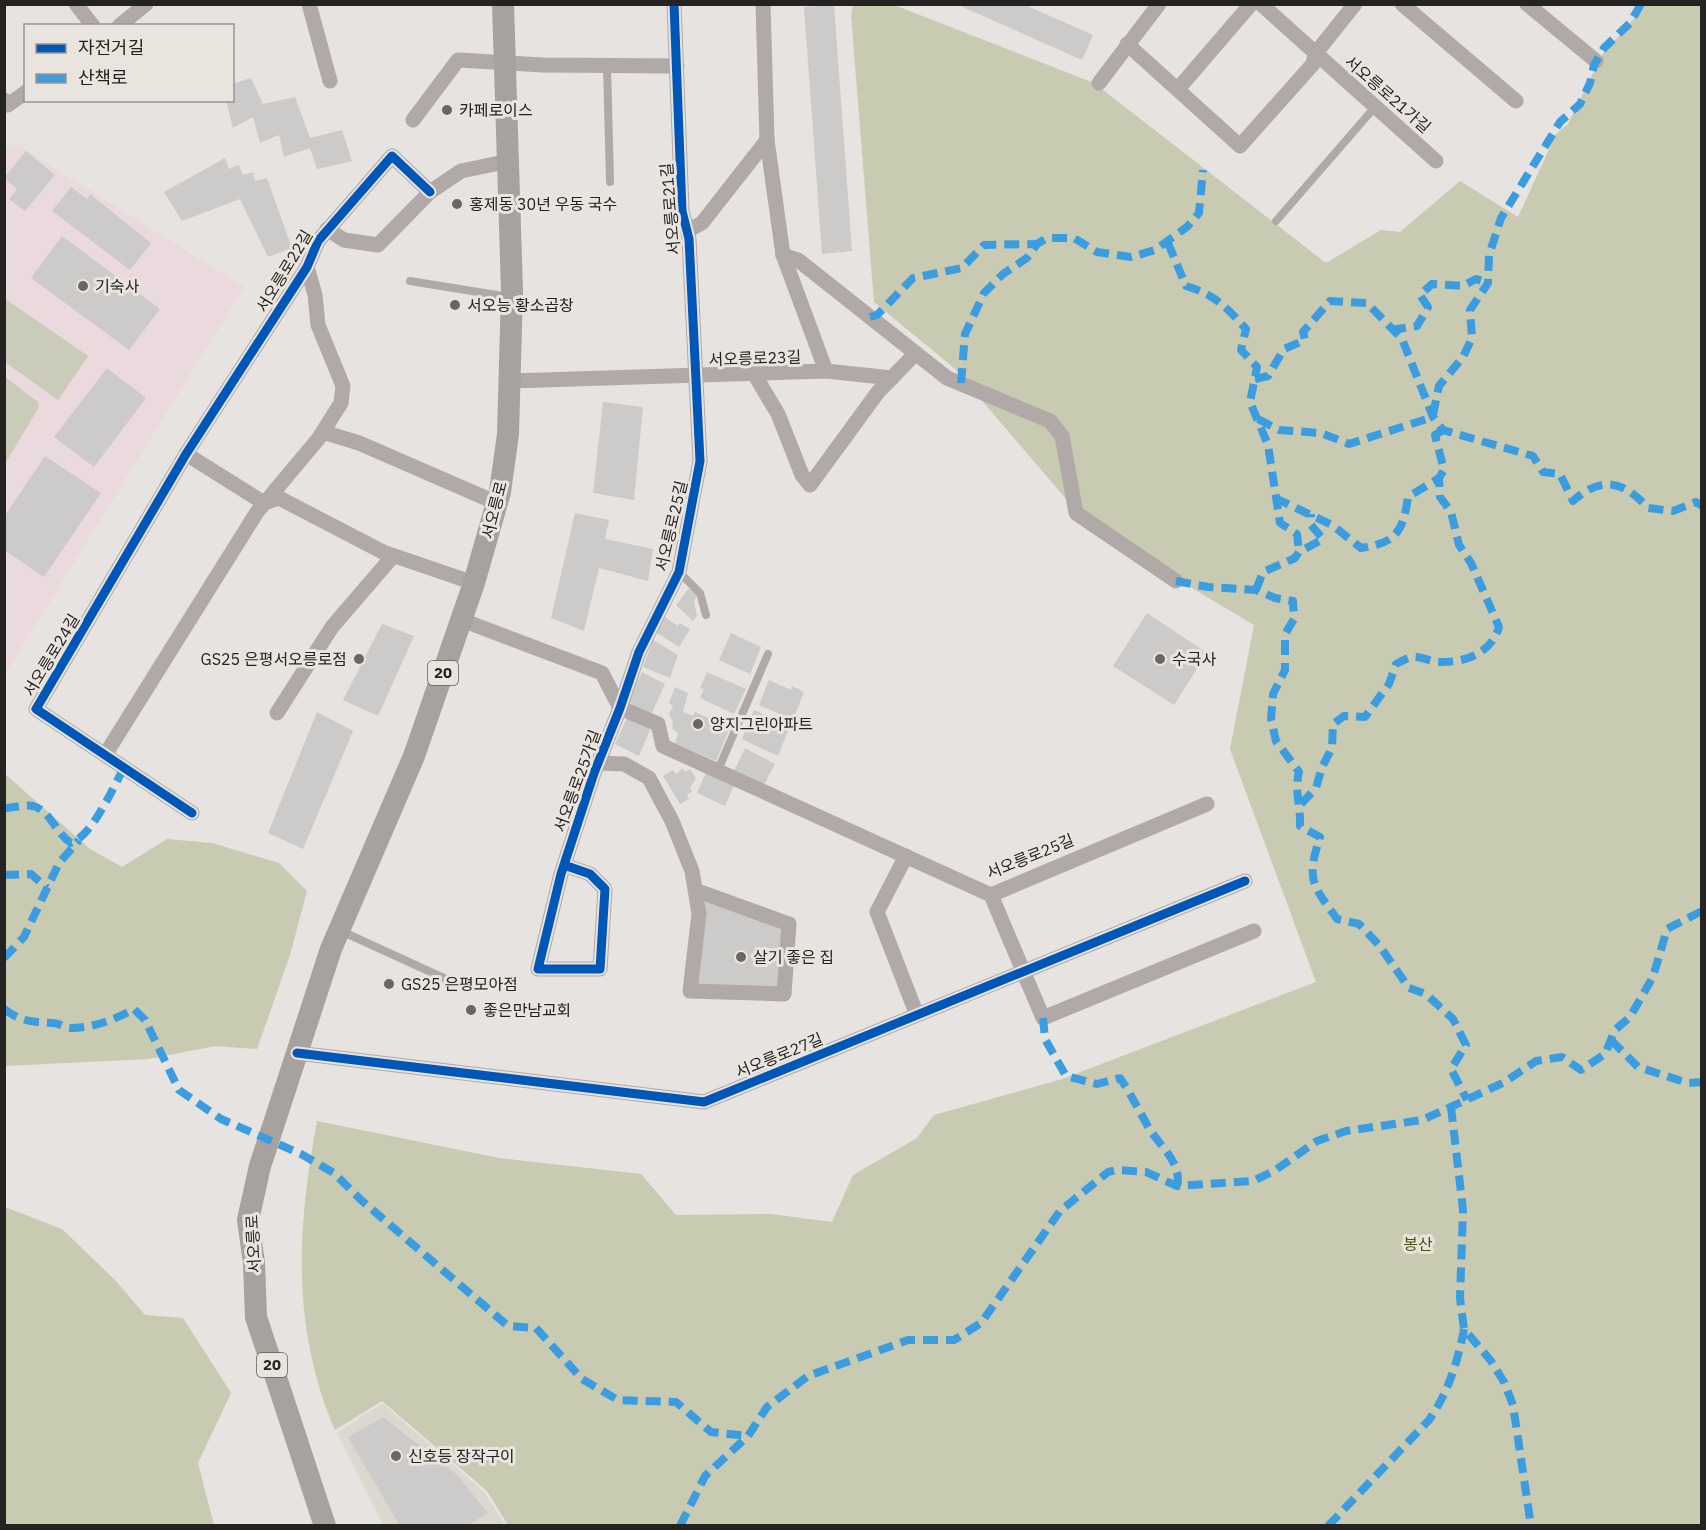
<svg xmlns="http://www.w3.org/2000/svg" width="1706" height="1530" viewBox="0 0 1706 1530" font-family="'IBM Plex Sans','Noto Sans KR',sans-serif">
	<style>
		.built { fill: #dcd7cf }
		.education { fill: #eadadd }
		.green { fill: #cacbb8 }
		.forest { fill: #c8cab2 }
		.building { fill: #cdcbc9 }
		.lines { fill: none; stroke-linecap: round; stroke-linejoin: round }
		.service { stroke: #b0a9a8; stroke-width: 8 }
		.minor { stroke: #b0a9a8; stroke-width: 15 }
		.primary { stroke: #a8a29f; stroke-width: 22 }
		.quiet { stroke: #3c9ce0; stroke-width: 8; stroke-dasharray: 15 8; stroke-linecap: butt }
		.cycleway-casing { stroke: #e9e4dd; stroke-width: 13 }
		.cycleway { stroke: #0057b8; stroke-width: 9 }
		.poi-dot { fill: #696664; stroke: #e9e4dd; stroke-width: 2 }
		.labels { text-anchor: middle; stroke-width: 6; stroke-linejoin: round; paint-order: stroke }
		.shield { fill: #e9e4dd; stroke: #605d59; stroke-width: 1.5 }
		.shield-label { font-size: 15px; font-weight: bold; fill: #252321 }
		.street-label { font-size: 16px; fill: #252321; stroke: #e9e4dd }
		.poi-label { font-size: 16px; fill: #252321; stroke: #e9e4dd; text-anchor: start }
		.park-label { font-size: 16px; fill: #4b500a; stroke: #e9e4dd }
	</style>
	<rect width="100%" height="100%" fill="#e6e3e0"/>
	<!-- built -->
	<polygon class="built" points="382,1403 485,1493 505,1525 383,1525 337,1433"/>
	<!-- education -->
	<polygon class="education" points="19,146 244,287 5,674 4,148"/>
	<!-- green -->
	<g class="green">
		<polygon points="4,298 88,356 58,400 5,362"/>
		<polygon points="5,377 38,402 39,407 5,464"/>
	</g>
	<!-- forest -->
	<g class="forest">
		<path d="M853,5H894L1094,83L1326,263L1381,230L1400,232L1460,181L1518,217L1556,134L1568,124L1602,55L1646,5H1701V1525H508L487,1491L382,1401L335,1430C291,1327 297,1229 317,1121L499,1158L641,1174L676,1215L771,1214L832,1222L853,1175L917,1138L934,1115L1062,1079L1316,982L1230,749L1254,625L1091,528L954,368L874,302L851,15Z"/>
		<polygon points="5,774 90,849 122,867 167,839 212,843 279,863 307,891 290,955 257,1049 215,1046 149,1059 5,1066"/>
		<polygon points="5,1207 62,1229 115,1280 145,1315 183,1318 231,1393 198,1463 214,1525 5,1525"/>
	</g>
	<!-- building -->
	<g class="building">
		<polygon points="956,4 1023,4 1093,35 1082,60"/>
		<polygon points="834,5 852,251 822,254 804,7"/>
		<polygon points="251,78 263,104 295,97 310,138 342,130 352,161 317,169 310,148 284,157 279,135 260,143 253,117 233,128 226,100 232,100 232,84"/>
		<polygon points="26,151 55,175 25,211 9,199 17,189 4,178"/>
		<polygon points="225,158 229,169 239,165 243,175 253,172 255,181 267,178 292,248 268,257 240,199 182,221 164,192"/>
		<polygon points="71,187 87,199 90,194 151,243 130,270 52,211"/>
		<polygon points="62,236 160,309 129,350 31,278"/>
		<polygon points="107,368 146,398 94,467 54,437"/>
		<polygon points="603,402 643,407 634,500 593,493"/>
		<polygon points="45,456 101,493 44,577 4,550 4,517"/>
		<polygon points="575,513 609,520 605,539 653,549 648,581 599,568 584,631 551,618"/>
		<polygon points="689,588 697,595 694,602 697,616 693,621 676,605"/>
		<polygon points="1147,613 1207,653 1174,705 1113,666"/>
		<polygon points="663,616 678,626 680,623 690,629 679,647 654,631"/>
		<polygon points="382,624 414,636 378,716 343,700"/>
		<polygon points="731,633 761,647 750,674 719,660"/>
		<polygon points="653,640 678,655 670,678 643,667"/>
		<polygon points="642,672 665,684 650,717 627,702"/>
		<polygon points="707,672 746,689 734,714 700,698 704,689 700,688"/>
		<polygon points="769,680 791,690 792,686 804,692 793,720 759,705"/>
		<polygon points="675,687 688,693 683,712 693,716 695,712 730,727 716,761 675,743 678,733 672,728 673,722 669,714 673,706 669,703"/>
		<polygon points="754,710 790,726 778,756 742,739"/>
		<polygon points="317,712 353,731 303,849 268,833"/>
		<polygon points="627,718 651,727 639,756 615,744"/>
		<polygon points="745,748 775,764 763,787 734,771"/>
		<polygon points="683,768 685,772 690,769 696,778 690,788 692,792 687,795 689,799 680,804 663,776 673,770 676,774"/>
		<polygon points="707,770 735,783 725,806 697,793"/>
		<polygon points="705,902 788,925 783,992 692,989"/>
		<polygon points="383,1417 457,1475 488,1513 467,1526 400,1526 348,1437"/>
	</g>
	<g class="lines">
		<!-- service -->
		<g class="service">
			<polyline points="607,65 610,182"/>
			<polyline points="1276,221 1375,107"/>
			<polyline points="410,281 509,297"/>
			<polyline points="679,572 700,593 706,615"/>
			<polyline points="718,770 768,654"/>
			<polyline points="341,931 457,984"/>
		</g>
		<!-- minor -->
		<g class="minor">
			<polyline points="76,4 93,26"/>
			<polyline points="309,4 330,81"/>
			<polyline points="763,4 767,140 783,255 826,371"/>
			<polyline points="1261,4 1436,161"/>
			<polyline points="1402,4 1516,101"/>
			<polyline points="1527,4 1596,61"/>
			<polyline points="119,26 146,4"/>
			<polyline points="1127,44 1240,146 1313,64 1315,54 1355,4"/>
			<polyline points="1099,83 1159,4"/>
			<polyline points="1178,89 1251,4"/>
			<polyline points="4,100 8,105 26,92"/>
			<polyline points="413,120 458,60 543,65 677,66"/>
			<polyline points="327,229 344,240 378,245 430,192 461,171 509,161"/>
			<polyline points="687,231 702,223 767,140"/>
			<polyline points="783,255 798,260 947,378 1050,421 1062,436 1076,513 1176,581"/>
			<polyline points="753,372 778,414 802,475 810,485 878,392 916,353"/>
			<polyline points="510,381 826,371 892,378"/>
			<polyline points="323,432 359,443 497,503"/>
			<polyline points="186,454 264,503 279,498 383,552 474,583"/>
			<polyline points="462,620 602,673 620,708 658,724 663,746 991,895 1207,804"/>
			<polyline points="277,713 332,627 393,556"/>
			<polyline points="105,755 257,512 319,438 341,403 343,386 318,325 315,295 307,267"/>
			<polyline points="598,763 624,764 649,778 672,821 692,871 699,914 690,991 784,994 789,924 695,890"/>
			<polyline points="192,813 36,709 186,454 307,267 318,241 392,156 430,192"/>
			<polyline points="906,856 877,912 917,1015"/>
			<polyline points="564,865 590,874 605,889 600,969 538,969 561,874 594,773 620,708 639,652 679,572 700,461 689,239 682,211 674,4"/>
			<polyline points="991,895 1043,1018 1254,931"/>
			<polyline points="297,1053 704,1102 1245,881"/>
		</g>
		<!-- primary -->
		<polyline class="primary" points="325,1526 256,1317 254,1263 248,1220 260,1166 331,949 414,756 474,583 500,492 508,434 512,291 503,4"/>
		<!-- quiet -->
		<g class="quiet">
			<path d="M1168,243L1186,286C1216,295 1226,307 1246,329L1241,350L1257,367L1250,402L1268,445L1280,523L1297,534L1299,552"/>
			<polyline points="870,317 877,315 913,278 962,268 984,245 1037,244"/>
			<polyline points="1391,330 1417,326 1428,307 1420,295 1432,284 1463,286 1476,279 1488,283"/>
			<path d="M1255,379L1268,376L1284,349L1305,340L1303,332L1330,301L1367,303L1402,339L1433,417L1443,430L1533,456L1543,472L1560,474L1573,501C1601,476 1623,480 1648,508L1673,511L1696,502L1702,506"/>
			<polyline points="961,383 965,334 984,293 1003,274 1027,258 1037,244 1047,238 1074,238 1097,252 1131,257 1155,250 1187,227 1199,213 1203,170"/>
			<polyline points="1433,415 1439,386 1463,357 1472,338 1470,310 1488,283 1489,255 1501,218 1560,122 1580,104 1590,83 1594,65 1604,48 1630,23 1641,4"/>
			<polyline points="1258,419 1279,430 1321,433 1349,444 1433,417"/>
			<path d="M1275,498L1332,525L1361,548C1397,543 1403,531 1408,497L1439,478L1444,470L1435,435L1443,430"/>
			<path d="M1176,581L1208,587L1256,590L1275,598L1293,601L1294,619L1285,634V670L1273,694L1271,719L1276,741L1299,772C1294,791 1301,806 1300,826L1320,837C1306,880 1312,884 1337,919L1359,924L1379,945L1409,988L1426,994L1453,1019L1466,1045L1451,1069L1467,1100"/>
			<polyline points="1256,590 1263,572 1295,558 1299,552 1323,539 1311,525 1311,514"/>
			<path d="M1301,804L1316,788L1322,767L1332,748L1333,724L1344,716L1365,717L1389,684L1396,664C1401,662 1408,657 1414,657C1422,657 1430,661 1438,662C1464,663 1491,654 1499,627L1471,563L1459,545L1451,512L1440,497L1439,478"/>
			<path d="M4,808C13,808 25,804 33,806C51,811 56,834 71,843C93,835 112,789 124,768"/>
			<polyline points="4,875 31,874 47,888"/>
			<polyline points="4,958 24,937 59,863 79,840"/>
			<path d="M4,1009C21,1022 32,1022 53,1023C59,1023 65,1028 71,1028C93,1028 116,1019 134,1009L145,1020L179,1090L221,1119L301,1154L334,1173L361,1200L508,1326L536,1328L582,1379L618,1400L676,1402L711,1432L748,1436"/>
			<path d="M1043,1018L1045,1039L1066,1076L1097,1084L1120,1078C1131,1094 1139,1111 1149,1128C1159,1145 1183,1164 1177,1186"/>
			<polyline points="1611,1040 1638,1067 1688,1083 1702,1082"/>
			<polyline points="1451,1107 1463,1210 1460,1298 1464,1329 1491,1361 1504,1382 1513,1405 1531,1526"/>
			<polyline points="680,1526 705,1476 748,1436 767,1407 808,1376 908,1340 954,1340 981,1323 1060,1211 1108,1172 1117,1170 1146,1172 1177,1186 1253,1181 1274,1171 1317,1141 1346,1131 1422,1120 1503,1083 1536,1061 1562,1057 1581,1070 1605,1054 1615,1030 1630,1017 1653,977 1667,929 1702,911"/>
			<path d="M1328,1526L1429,1420C1448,1393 1458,1361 1464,1329"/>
		</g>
		<defs>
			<g id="cycleway">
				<polyline points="192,813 36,709 186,454 307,267 318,241 392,156 430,192"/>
				<polyline points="564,865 590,874 605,889 600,969 538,969 561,874 594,773 620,708 639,652 679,572 700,461 689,239 682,211 674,4"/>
				<polyline points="297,1053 704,1102 1245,881"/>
			</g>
		</defs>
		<!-- cycleway casing -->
		<use href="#cycleway" class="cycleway-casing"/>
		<!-- cycleway -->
		<use href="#cycleway" class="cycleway"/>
	</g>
	<!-- markers -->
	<g class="poi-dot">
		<circle cx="447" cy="110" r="6"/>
		<circle cx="457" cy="204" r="6"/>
		<circle cx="83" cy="286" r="6"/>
		<circle cx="455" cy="305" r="6"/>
		<circle cx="359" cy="659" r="6"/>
		<circle cx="1160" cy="659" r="6"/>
		<circle cx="698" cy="724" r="6"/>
		<circle cx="741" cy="957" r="6"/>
		<circle cx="389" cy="984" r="6"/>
		<circle cx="471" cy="1010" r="6"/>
		<circle cx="396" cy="1456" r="6"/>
	</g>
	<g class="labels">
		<!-- shield labels -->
		<g class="shield">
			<rect x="428" y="661" width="30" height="24" rx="4.5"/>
			<rect x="257" y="1353" width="30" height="24" rx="4.5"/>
		</g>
		<g class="shield-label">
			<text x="443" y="678">20</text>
			<text x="272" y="1370">20</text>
		</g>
		<!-- street labels -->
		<g class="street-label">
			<text transform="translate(1388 94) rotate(41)" y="6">서오릉로21가길</text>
			<text transform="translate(670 209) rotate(-95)" y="6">서오릉로21길</text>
			<text transform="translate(284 271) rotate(-59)" y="6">서오릉로22길</text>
			<text transform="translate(755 358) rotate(-2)" y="6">서오릉로23길</text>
			<text transform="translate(494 510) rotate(-76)" y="6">서오릉로</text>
			<text transform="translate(671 526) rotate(-77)" y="6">서오릉로25길</text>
			<text transform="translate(51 655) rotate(-59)" y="6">서오릉로24길</text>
			<text transform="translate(577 781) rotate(-70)" y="6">서오릉로25가길</text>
			<text transform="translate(1030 856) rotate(-22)" y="6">서오릉로25길</text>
			<text transform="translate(779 1055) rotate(-22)" y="6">서오릉로27길</text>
			<text transform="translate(253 1244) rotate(-93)" y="6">서오릉로</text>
		</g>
		<!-- poi labels -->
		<g class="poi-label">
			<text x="459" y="116">카페로이스</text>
			<text x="469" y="210">홍제동 30년 우동 국수</text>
			<text x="95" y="292">기숙사</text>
			<text x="467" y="311">서오능 황소곱창</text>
			<text x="347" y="665" text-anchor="end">GS25 은평서오릉로점</text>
			<text x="1172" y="665">수국사</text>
			<text x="710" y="730">양지그린아파트</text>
			<text x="753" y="963">살기 좋은 집</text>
			<text x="401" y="990">GS25 은평모아점</text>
			<text x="483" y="1016">좋은만남교회</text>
			<text x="408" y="1462">신호등 장작구이</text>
		</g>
		<!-- park labels -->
		<g class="park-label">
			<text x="1418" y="1250">봉산</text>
		</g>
	</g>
	<!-- border -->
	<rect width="1706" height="1530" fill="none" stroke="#252321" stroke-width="12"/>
	<!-- legend -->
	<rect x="24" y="24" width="210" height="78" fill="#e9e4dd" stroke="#9b9792" stroke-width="1.5"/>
	<rect x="36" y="44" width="30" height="9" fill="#0057b8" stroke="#9b9792" stroke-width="1.5"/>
	<text x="78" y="54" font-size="18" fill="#252321">자전거길</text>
	<rect x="36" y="74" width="30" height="9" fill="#3c9ce0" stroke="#9b9792" stroke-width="1.5"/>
	<text x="78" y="84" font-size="18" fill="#252321">산책로</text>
</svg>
